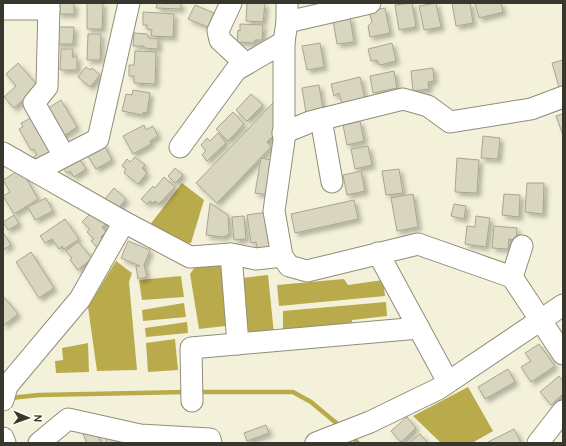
<svg xmlns="http://www.w3.org/2000/svg" width="566" height="446" viewBox="0 0 566 446" font-family="Overpass,sans-serif">
	<style>
		.water { fill: #b9ab4b }
		.lines { fill: none; stroke-linecap: round; stroke-linejoin: round }
		.stream { stroke: #b9ab4b; stroke-width: 4.5 }
		.building { fill: #d9d6c0; stroke: #a8a590; filter: url(#shadow) }
		.minor-casing { stroke: #908e79; stroke-width: 23 }
		.minor { stroke: #fff; stroke-width: 21 }
	</style>
	<defs>
		<filter id="shadow"><feDropShadow dx="3.5" dy="3.5" stdDeviation="2" flood-color="#0004"/></filter>
	</defs>
	<rect width="100%" height="100%" fill="#f4f1da"/>
	<!-- water -->
	<g class="water">
		<polygon points="182,183 204,200 191,243 168,242 146,230"/>
		<polygon points="227,260 234,325 199,329 190,274 198,263"/>
		<polygon points="116,261 132,273 129,282 137,370 97,371 88,307"/>
		<polygon points="268,275 274,334 254,334 245,329 242,278"/>
		<polygon points="181,276 184,297 142,300 139,280"/>
		<polygon points="344,279 348,285 383,280 385,296 279,306 277,285"/>
		<polygon points="386,302 387,316 352,320 353,327 283,334 283,311"/>
		<polygon points="184,303 186,317 143,321 142,310"/>
		<polygon points="187,322 188,333 146,337 145,328"/>
		<polygon points="175,339 178,370 148,372 146,343"/>
		<polygon points="88,343 89,372 56,373 55,361 63,360 62,348"/>
		<polygon points="468,387 493,431 472,443 441,443 413,416"/>
	</g>
	<g class="lines">
		<!-- stream -->
		<g class="stream">
			<polyline points="196,392 293,392 311,402 341,427"/>
			<polyline points="10,398 39,395 187,392"/>
			<polyline points="351,436 358,443"/>
		</g>
	</g>
	<!-- building -->
	<g class="building">
		<polygon points="59,3 74,3 74,14 58,14"/>
		<polygon points="87,3 103,3 102,29 87,29"/>
		<polygon points="157,3 181,3 181,9 156,8"/>
		<polygon points="247,3 265,3 263,22 246,21"/>
		<polygon points="412,3 416,27 399,30 395,5"/>
		<polygon points="436,3 441,27 424,30 419,6"/>
		<polygon points="452,3 470,3 473,23 456,26"/>
		<polygon points="475,3 501,3 503,12 479,18"/>
		<polygon points="195,5 214,13 208,27 188,19"/>
		<polygon points="385,8 390,33 370,37 368,26 372,22 369,11"/>
		<polygon points="143,12 174,14 173,37 151,36 152,30 147,29 147,25 143,25"/>
		<polygon points="350,17 354,42 337,44 333,20"/>
		<polygon points="240,24 263,25 262,40 255,40 254,43 237,42 238,30 240,31"/>
		<polygon points="57,27 74,27 73,44 56,44"/>
		<polygon points="134,33 147,34 149,38 158,39 158,49 144,48 144,46 133,46"/>
		<polygon points="88,34 101,34 100,60 87,60"/>
		<polygon points="320,43 324,67 307,70 302,46"/>
		<polygon points="392,43 396,61 380,65 377,60 371,61 368,49"/>
		<polygon points="61,49 73,49 72,57 77,57 77,70 60,70"/>
		<polygon points="135,51 156,52 155,84 134,83 134,76 129,76 129,65 134,65"/>
		<polygon points="563,60 563,86 559,87 552,63"/>
		<polygon points="18,63 38,86 14,108 4,97 16,86 6,74"/>
		<polygon points="86,67 90,70 92,68 100,75 90,87 78,77"/>
		<polygon points="433,68 434,81 428,82 429,89 413,91 411,71"/>
		<polygon points="394,71 397,88 373,93 370,76"/>
		<polygon points="360,77 365,99 342,104 339,93 334,96 331,84"/>
		<polygon points="319,85 323,110 306,113 302,88"/>
		<polygon points="133,90 150,93 147,113 143,112 143,115 122,111 126,94 132,95"/>
		<polygon points="251,94 263,105 247,121 236,110"/>
		<polygon points="61,100 77,127 59,139 42,112"/>
		<polygon points="275,101 280,129 267,142 271,147 217,203 196,183"/>
		<polygon points="30,102 58,152 35,165 32,158 37,155 34,149 31,150 19,129 23,127 21,123 31,118 24,105"/>
		<polygon points="233,112 244,124 228,141 216,129"/>
		<polygon points="563,114 563,135 556,116"/>
		<polygon points="360,121 364,141 347,145 343,125"/>
		<polygon points="144,125 146,130 153,126 158,136 150,141 151,144 133,154 123,136"/>
		<polygon points="218,133 226,143 207,161 202,155 206,151 201,145 207,138 210,141"/>
		<polygon points="483,136 500,138 498,159 481,158"/>
		<polygon points="103,143 112,160 96,169 86,153"/>
		<polygon points="368,146 372,165 355,169 351,149"/>
		<polygon points="78,157 86,169 74,177 70,171 67,173 62,167"/>
		<polygon points="135,157 145,165 142,168 147,173 138,184 124,173 126,169 122,166 127,159 130,162"/>
		<polygon points="261,158 276,161 270,195 255,193"/>
		<polygon points="457,158 479,160 477,193 455,192"/>
		<polygon points="175,168 183,175 175,183 168,176"/>
		<polygon points="21,169 38,199 14,214 3,196 10,192 3,180"/>
		<polygon points="399,169 403,193 386,195 382,171"/>
		<polygon points="361,171 365,191 347,195 343,175"/>
		<polygon points="164,177 175,187 159,204 155,201 153,203 150,201 147,204 141,199 153,186 155,188"/>
		<polygon points="527,183 544,183 543,214 525,212"/>
		<polygon points="114,188 126,199 117,210 104,200"/>
		<polygon points="413,194 418,227 397,231 391,198"/>
		<polygon points="504,194 520,195 519,217 502,215"/>
		<polygon points="46,198 53,211 35,220 28,207"/>
		<polygon points="354,200 358,219 295,233 291,214"/>
		<polygon points="210,203 228,215 229,234 223,237 206,235"/>
		<polygon points="454,204 466,206 464,219 451,216"/>
		<polygon points="267,212 273,251 258,254 256,242 251,243 247,215"/>
		<polygon points="91,213 95,218 99,215 107,223 102,227 106,232 101,237 104,244 99,249 91,241 94,239 87,232 90,229 82,222"/>
		<polygon points="14,215 19,224 8,230 3,222"/>
		<polygon points="244,216 246,239 234,240 232,217"/>
		<polygon points="476,216 490,218 486,247 465,244 467,226 475,227"/>
		<polygon points="65,219 79,239 64,249 62,246 59,249 52,239 45,243 40,236"/>
		<polygon points="494,226 517,228 516,240 509,239 508,249 492,248"/>
		<polygon points="3,232 11,245 3,250"/>
		<polygon points="128,241 150,250 144,265 147,277 138,279 136,266 140,266 121,258"/>
		<polygon points="78,242 92,258 78,270 70,260 72,258 66,251"/>
		<polygon points="31,252 54,288 39,298 16,262"/>
		<polygon points="3,296 18,314 3,326"/>
		<polygon points="539,344 555,366 531,382 521,367 531,361 525,353"/>
		<polygon points="508,369 515,382 485,399 478,387"/>
		<polygon points="559,376 563,381 563,394 551,405 540,392"/>
		<polygon points="407,417 416,428 401,442 391,431"/>
		<polygon points="266,425 269,433 247,441 244,433"/>
		<polygon points="514,429 521,443 486,443"/>
		<polygon points="95,430 101,443 87,443 83,434"/>
		<polygon points="420,434 428,443 409,443"/>
		<polygon points="105,437 131,443 107,443"/>
	</g>
	<g class="lines">
		<defs>
			<g id="minor">
				<polyline points="49,3 47,87 34,103 64,156"/>
				<polyline points="231,3 218,31 220,40 246,64"/>
				<polyline points="287,3 287,22 284,42 284,140 274,211 282,256 289,266 307,271 418,244 512,277 563,354"/>
				<polyline points="3,9 49,9"/>
				<polyline points="287,22 370,3"/>
				<polyline points="321,119 332,182"/>
				<polyline points="283,133 310,122 403,99 428,106 450,122 531,109 563,97"/>
				<polyline points="180,147 236,70 284,42"/>
				<polyline points="3,153 124,222 190,257 231,254"/>
				<polyline points="36,171 98,139 129,3"/>
				<polyline points="378,253 448,382"/>
				<polyline points="512,277 522,246"/>
				<polyline points="238,344 231,254 256,259 282,256"/>
				<polyline points="3,400 7,386 80,299 124,222"/>
				<polyline points="192,401 191,348 419,328"/>
				<polyline points="3,438 5,443"/>
				<polyline points="39,443 68,419 140,435 210,439 211,443"/>
				<polyline points="316,443 370,422 438,389 563,305"/>
				<polyline points="538,443 563,411"/>
			</g>
		</defs>
		<!-- minor casing -->
		<use href="#minor" class="minor-casing"/>
		<!-- minor -->
		<use href="#minor" class="minor"/>
	</g>
	<!-- border -->
	<rect width="566" height="446" fill="none" stroke="#38372e" stroke-width="8"/>
	<!-- north arrow -->
	<g transform="translate(28 418) rotate(92)" stroke="#fffef5" stroke-width="3" paint-order="stroke">
	<path d="M0-3L7 15L0 10L-7 15Z" fill="#38372e"/>
	<text y="-6" font-size="11" font-weight="bold" text-anchor="middle" fill="#38372e">N</text>
	</g>
</svg>
